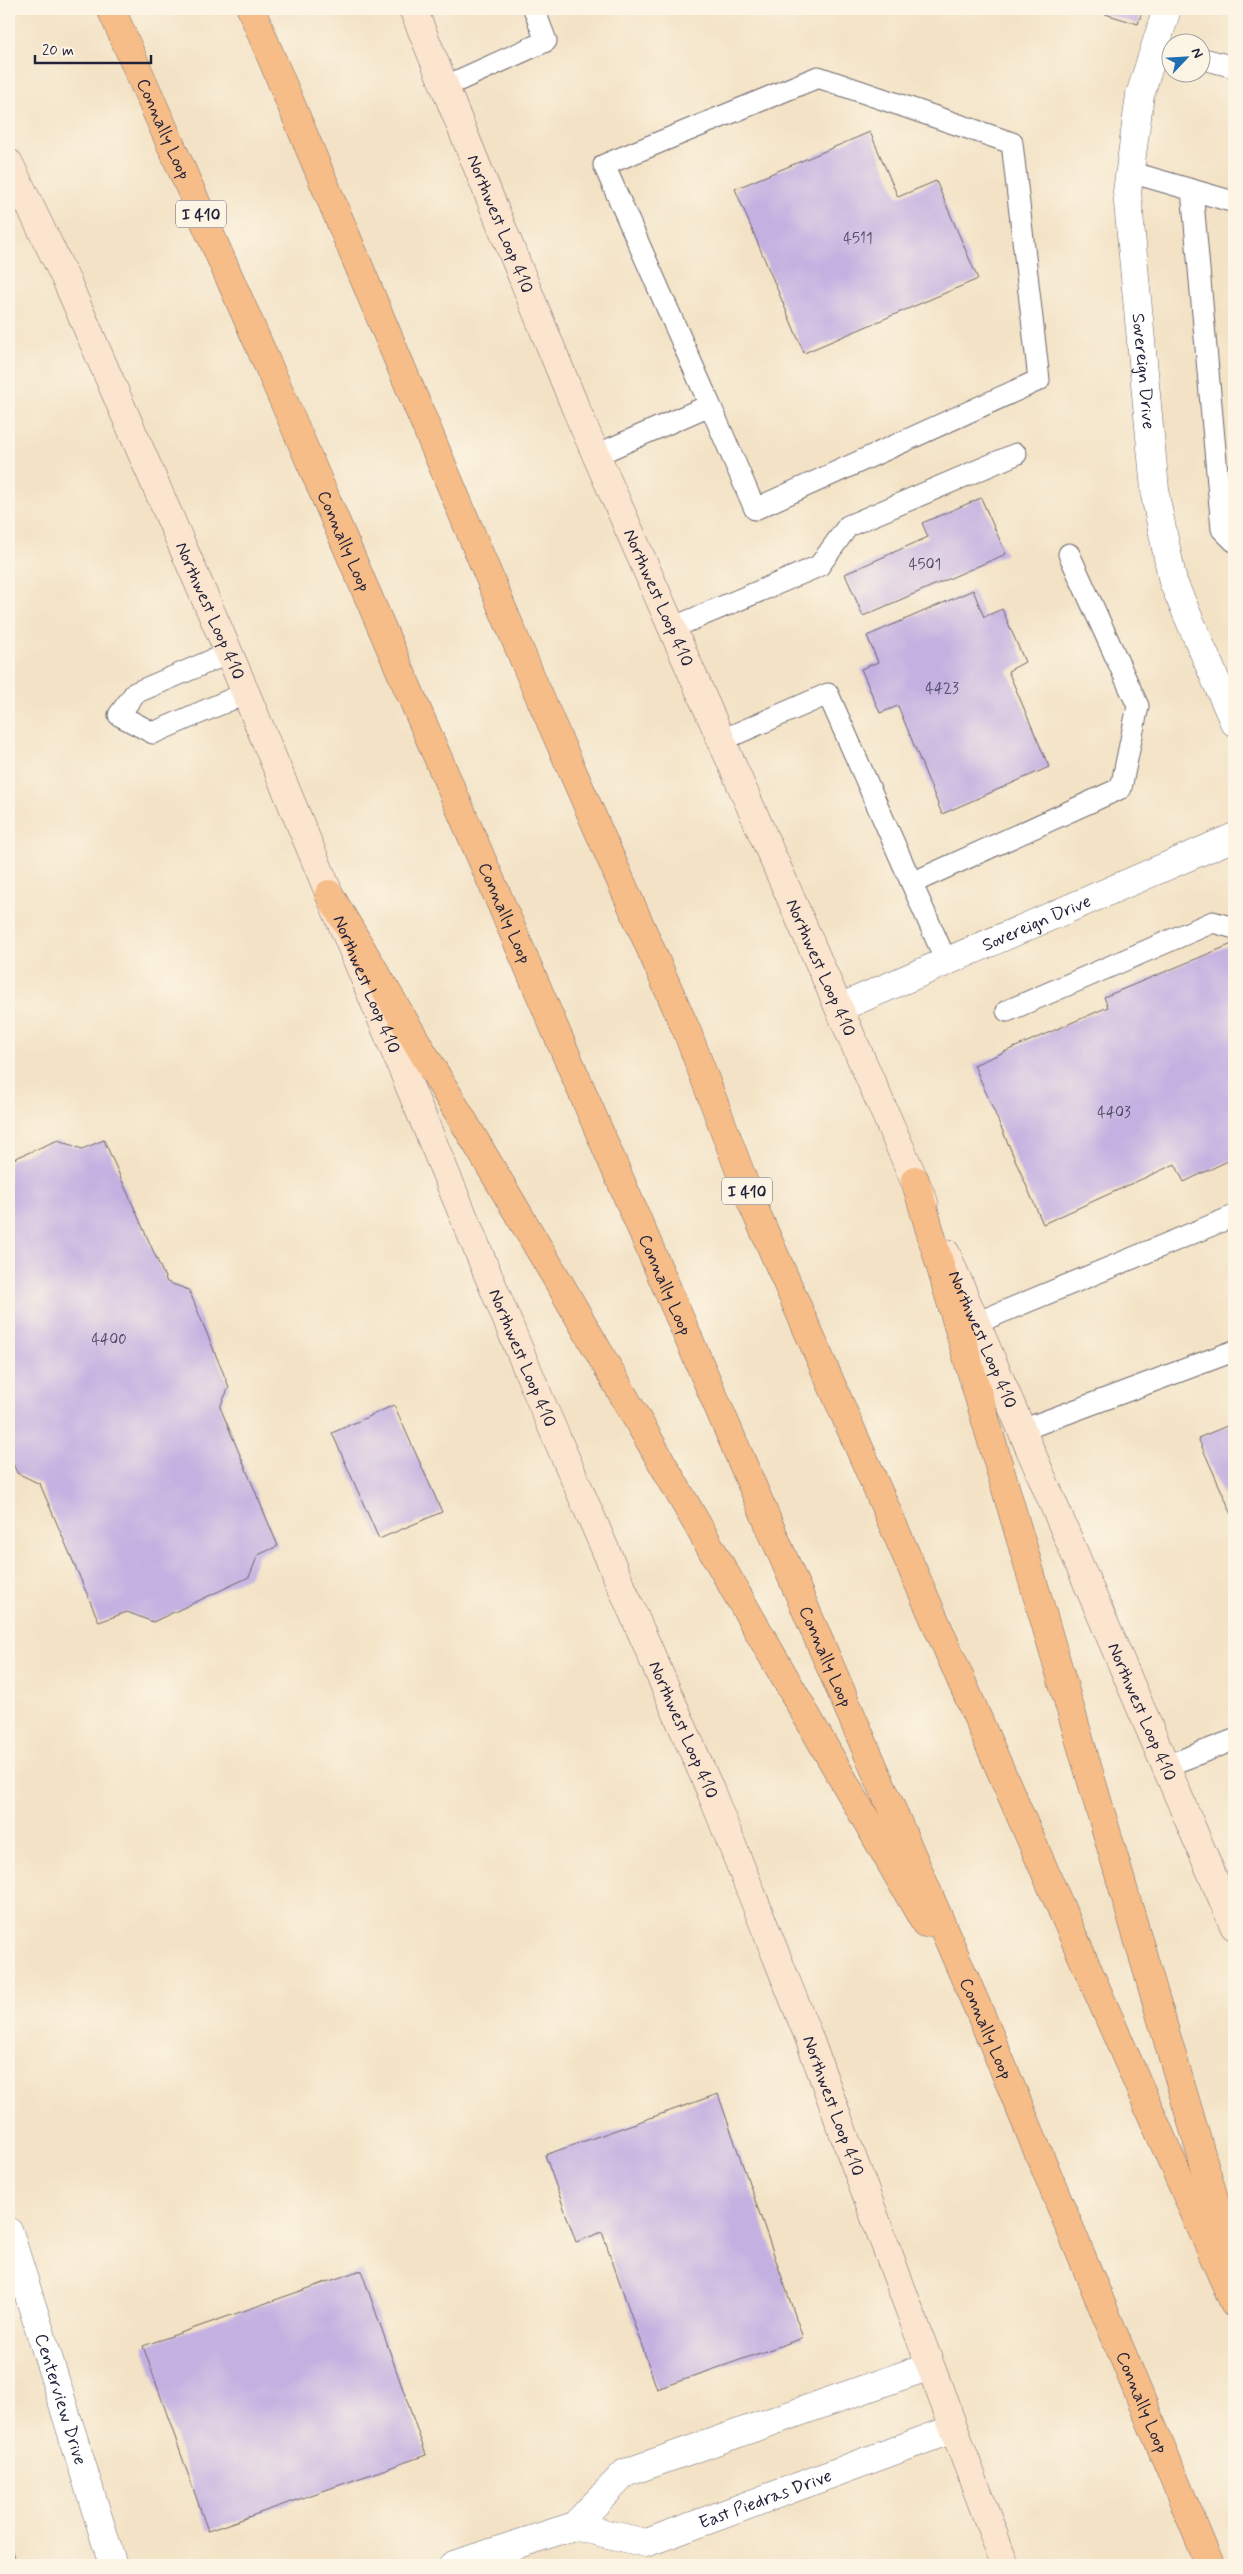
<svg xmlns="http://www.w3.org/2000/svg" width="1243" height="2574" viewBox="0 0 1243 2574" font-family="Mynerve,sans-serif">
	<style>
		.building { fill: #c5b1e1 }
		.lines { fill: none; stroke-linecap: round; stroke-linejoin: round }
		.service-casing { stroke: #6b656b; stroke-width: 23 }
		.minor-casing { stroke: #6b656b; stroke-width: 29 }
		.secondary-casing { stroke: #6b656b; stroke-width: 29 }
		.motorway-casing { stroke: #6b656b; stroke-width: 29 }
		.service { stroke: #fff; stroke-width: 21 }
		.minor { stroke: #fff; stroke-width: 28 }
		.secondary { stroke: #fce5cf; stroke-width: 28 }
		.motorway { stroke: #f7bd88; stroke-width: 28 }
		.labels { text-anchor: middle; stroke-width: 4; stroke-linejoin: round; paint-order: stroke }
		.number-label { font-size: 15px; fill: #4b4664 }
		.shield { fill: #fcf5e5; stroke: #63616e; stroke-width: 1 }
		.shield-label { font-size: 16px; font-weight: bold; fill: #22223b }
		.street-label { font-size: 18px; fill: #22223b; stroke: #fcf5e5 }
	</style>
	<rect width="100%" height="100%" fill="#fcf5e5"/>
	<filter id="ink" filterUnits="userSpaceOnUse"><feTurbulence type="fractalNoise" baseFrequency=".02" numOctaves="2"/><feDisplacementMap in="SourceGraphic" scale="10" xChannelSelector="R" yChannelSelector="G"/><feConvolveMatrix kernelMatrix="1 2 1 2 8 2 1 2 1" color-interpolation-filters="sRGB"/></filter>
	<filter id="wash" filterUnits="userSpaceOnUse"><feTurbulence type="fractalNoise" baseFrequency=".0096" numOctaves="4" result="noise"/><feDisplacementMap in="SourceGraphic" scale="20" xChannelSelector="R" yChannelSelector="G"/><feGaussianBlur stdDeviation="1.12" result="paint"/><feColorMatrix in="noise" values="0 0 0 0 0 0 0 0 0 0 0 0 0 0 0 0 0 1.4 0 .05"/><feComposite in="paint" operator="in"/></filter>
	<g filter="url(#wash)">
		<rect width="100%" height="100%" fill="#f3e2c5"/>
		<g id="blocks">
			<!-- building -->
			<g class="building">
				<polygon points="1089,9 1143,9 1138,24"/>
				<polygon points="870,132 898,197 936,181 978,279 804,353 735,189"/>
				<polygon points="981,498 1006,554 863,616 845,574 928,537 922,523"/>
				<polygon points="973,590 984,617 1002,609 1025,662 1008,671 1049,767 942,814 898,706 880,713 861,669 878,662 867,636"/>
				<polygon points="1232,944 1234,949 1234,1158 1184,1182 1175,1164 1043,1224 974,1065 1108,1007 1104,997"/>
				<polygon points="58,1140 82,1149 104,1140 167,1282 189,1290 229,1387 220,1407 278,1546 258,1555 249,1577 153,1622 127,1612 99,1622 40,1484 17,1473 9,1454 9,1161"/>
				<polygon points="394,1405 442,1512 379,1539 332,1433"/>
				<polygon points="1234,1423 1234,1519 1198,1438"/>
				<polygon points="718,2094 803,2338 657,2389 602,2232 576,2242 545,2155"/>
				<polygon points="361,2270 426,2455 208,2531 143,2346"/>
				<polygon points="9,2544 16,2562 9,2565"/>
			</g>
		</g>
	</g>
	<g filter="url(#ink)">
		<use href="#blocks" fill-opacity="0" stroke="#6b656b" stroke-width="1"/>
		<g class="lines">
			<defs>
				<g id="service">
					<polyline points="1200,58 1234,67"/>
					<polyline points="444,87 546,41 534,9"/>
					<polyline points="1130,172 1234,202"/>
					<polyline points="1192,190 1222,529 1234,541"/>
					<polyline points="596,455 710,405 755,509 1039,380 1012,143 818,77 604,165 710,405"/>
					<polyline points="672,628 819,566 848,526 1016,454"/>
					<polyline points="229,653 135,693 119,715 153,733 246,693"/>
					<polyline points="722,740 828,694 946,961"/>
					<polyline points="912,883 1121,788 1138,706 1069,554"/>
					<polyline points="1007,1011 1213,922 1234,928"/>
					<polyline points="976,1323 1234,1216"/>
					<polyline points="1022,1430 1234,1351"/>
					<polyline points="1166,1766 1234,1740"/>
				</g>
				<g id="minor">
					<path id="s1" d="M1167,9L1140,95L1127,192L1156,500L1173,582L1234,722"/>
					<path id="s2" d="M839,1008L1234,837"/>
					<path id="s3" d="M9,2232L113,2565"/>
					<path id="s4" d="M574,2526L646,2543L953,2429"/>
					<polyline points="453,2565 574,2526 625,2473 930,2366"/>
				</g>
				<g id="secondary">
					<path id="s5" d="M413,9L576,409L924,1202"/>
					<path id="s6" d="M9,163L67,282L229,653L541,1402L711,1792L809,2038L847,2143L1005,2565"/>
					<path id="s7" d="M946,1253L1234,1926"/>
				</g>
				<g id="motorway">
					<path id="s8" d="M111,9L292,420L992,2041L1210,2565"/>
					<polyline points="251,9 534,684 688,1034 751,1201 1234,2303"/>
					<polyline points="329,894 561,1286 925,1923"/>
					<polyline points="915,1180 1234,2266"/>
				</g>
			</defs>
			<!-- service casing -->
			<use href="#service" class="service-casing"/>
			<!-- minor casing -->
			<use href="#minor" class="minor-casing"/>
			<!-- secondary casing -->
			<use href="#secondary" class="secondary-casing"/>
			<!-- motorway casing -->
			<use href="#motorway" class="motorway-casing"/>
			<!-- service -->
			<use href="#service" class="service"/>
			<!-- minor -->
			<use href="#minor" class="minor"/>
			<!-- secondary -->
			<use href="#secondary" class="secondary"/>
			<!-- motorway -->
			<use href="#motorway" class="motorway"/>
		</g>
	</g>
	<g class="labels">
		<!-- number labels -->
		<g class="number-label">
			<text x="858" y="243">4511</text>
			<text x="925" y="569">4501</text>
			<text x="942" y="693">4423</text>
			<text x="1114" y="1117">4403</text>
			<text x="109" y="1344">4400</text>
		</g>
		<!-- shield labels -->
		<g class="shield">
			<rect x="176" y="200.5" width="50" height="27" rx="4"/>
			<rect x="722" y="1177.5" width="50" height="27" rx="4"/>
		</g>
		<g class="shield-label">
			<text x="201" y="220">I 410</text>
			<text x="747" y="1197">I 410</text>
		</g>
		<!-- street labels -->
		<g class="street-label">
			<text dy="6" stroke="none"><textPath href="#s8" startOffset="131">Connally Loop</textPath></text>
			<text dy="6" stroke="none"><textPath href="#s5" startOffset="232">Northwest Loop 410</textPath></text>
			<text dy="6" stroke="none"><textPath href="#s1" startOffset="368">Sovereign Drive</textPath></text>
			<text dy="6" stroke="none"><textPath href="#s8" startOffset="581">Connally Loop</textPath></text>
			<text dy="6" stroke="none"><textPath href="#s5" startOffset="638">Northwest Loop 410</textPath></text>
			<text dy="6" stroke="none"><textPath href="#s6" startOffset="491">Northwest Loop 410</textPath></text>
			<text dy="6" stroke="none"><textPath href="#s8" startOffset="986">Connally Loop</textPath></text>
			<text dy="6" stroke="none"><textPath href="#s2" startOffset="215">Sovereign Drive</textPath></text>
			<text dy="6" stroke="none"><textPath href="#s5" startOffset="1042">Northwest Loop 410</textPath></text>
			<text dy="6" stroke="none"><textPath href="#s6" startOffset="896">Northwest Loop 410</textPath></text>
			<text dy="6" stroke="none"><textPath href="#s8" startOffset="1391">Connally Loop</textPath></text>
			<text dy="6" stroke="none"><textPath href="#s7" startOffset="94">Northwest Loop 410</textPath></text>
			<text dy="6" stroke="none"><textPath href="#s6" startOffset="1301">Northwest Loop 410</textPath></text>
			<text dy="6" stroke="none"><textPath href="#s8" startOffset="1796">Connally Loop</textPath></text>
			<text dy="6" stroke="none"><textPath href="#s7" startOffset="499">Northwest Loop 410</textPath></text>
			<text dy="6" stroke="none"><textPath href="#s6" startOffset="1706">Northwest Loop 410</textPath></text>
			<text dy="6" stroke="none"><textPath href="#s8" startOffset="2201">Connally Loop</textPath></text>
			<text dy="6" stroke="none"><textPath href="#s6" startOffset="2111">Northwest Loop 410</textPath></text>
			<text dy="6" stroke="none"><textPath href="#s3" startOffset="175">Centerview Drive</textPath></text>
			<text dy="6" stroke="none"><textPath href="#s8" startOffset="2606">Connally Loop</textPath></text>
			<text dy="6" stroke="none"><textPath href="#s4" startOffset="201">East Piedras Drive</textPath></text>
		</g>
	</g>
	<!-- margin -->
	<rect width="1243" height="2574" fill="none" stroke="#fcf5e5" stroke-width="30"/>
	<!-- north arrow -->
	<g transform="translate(1186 58) rotate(65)"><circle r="24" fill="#fcf5e5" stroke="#a5a1a1"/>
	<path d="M0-4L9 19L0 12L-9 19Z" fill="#1f6fb2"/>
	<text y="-8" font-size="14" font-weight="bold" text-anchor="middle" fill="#22223b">N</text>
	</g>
	<!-- scale -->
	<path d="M35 55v8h116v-8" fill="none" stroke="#22223b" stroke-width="2.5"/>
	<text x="42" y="55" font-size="15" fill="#22223b" stroke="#fcf5e5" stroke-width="4" paint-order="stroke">20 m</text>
</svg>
